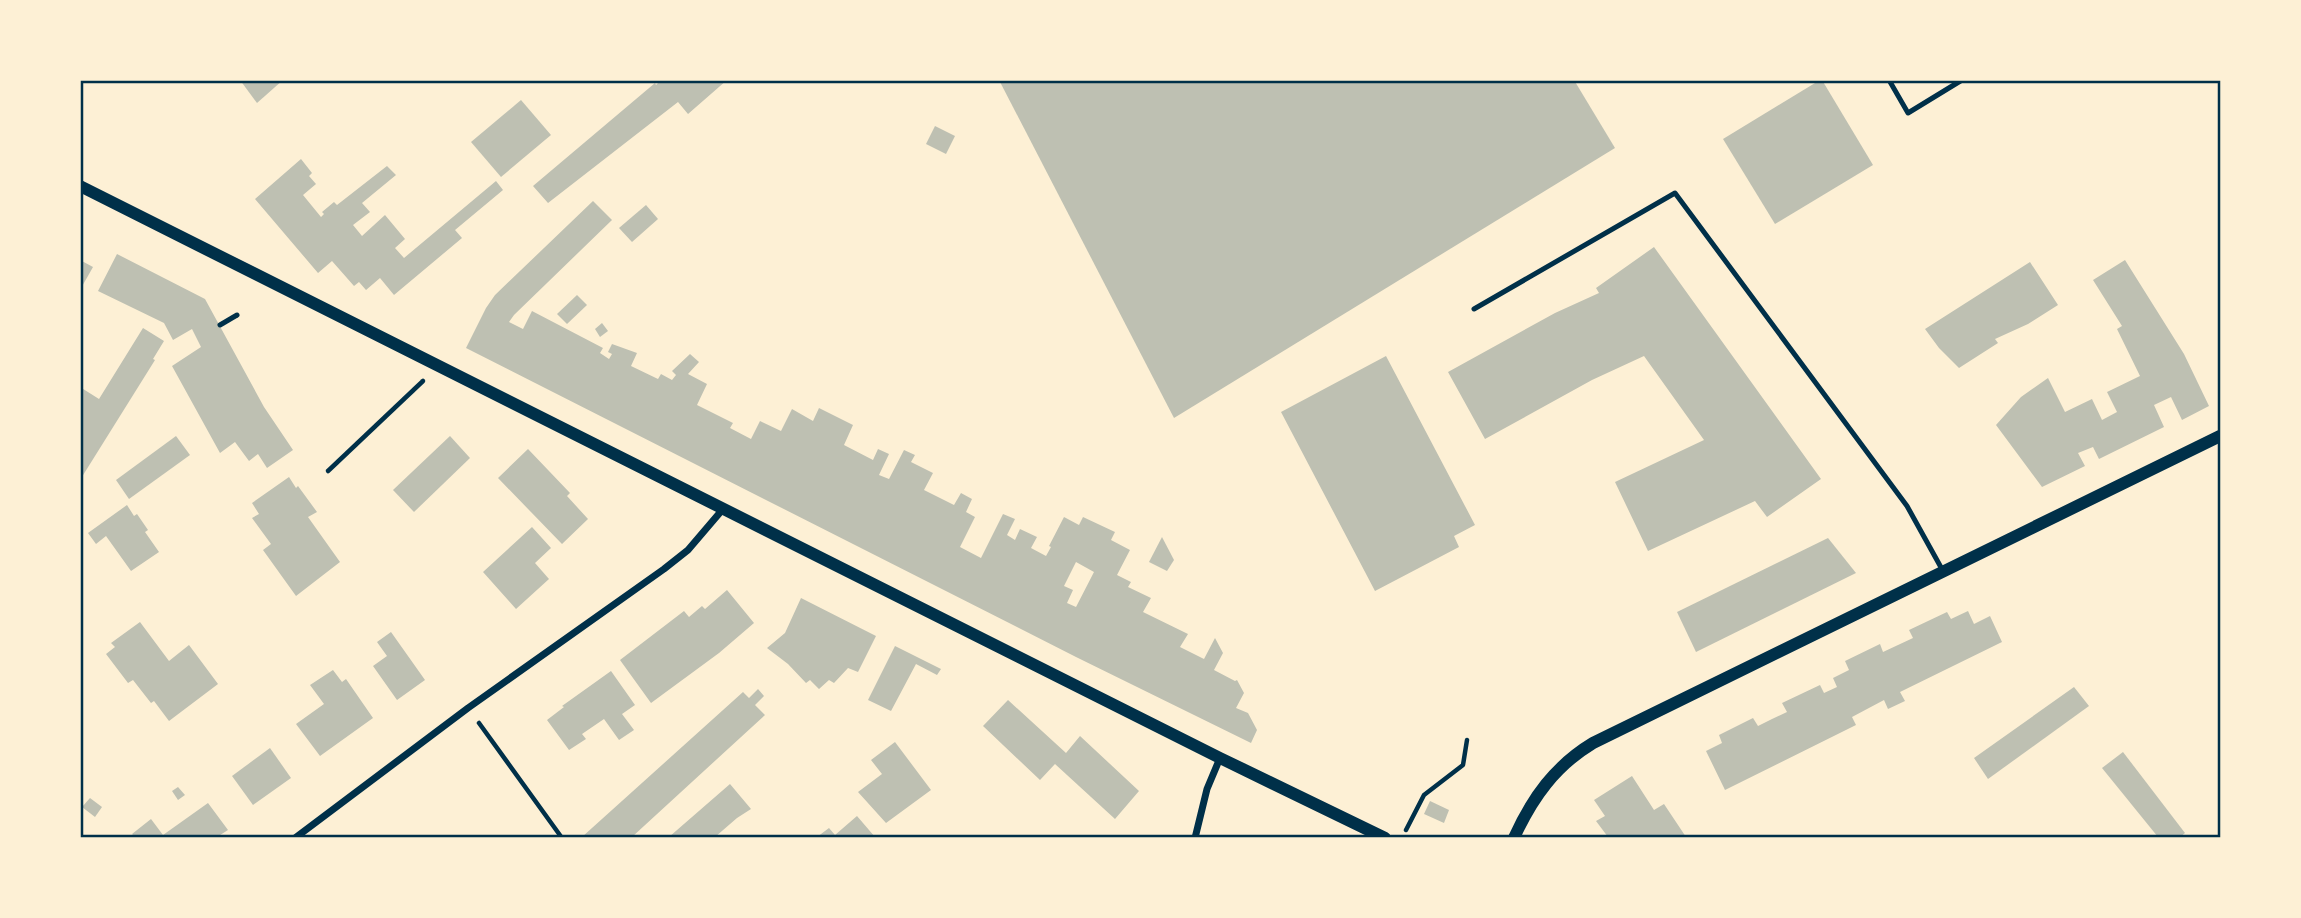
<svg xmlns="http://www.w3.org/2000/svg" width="2301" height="918" viewBox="0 0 2301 918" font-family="'Varela Round',sans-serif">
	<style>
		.building { fill: #bec0b2; fill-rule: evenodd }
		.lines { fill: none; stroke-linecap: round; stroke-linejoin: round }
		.path { stroke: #003049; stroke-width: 4.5 }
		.service { stroke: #003049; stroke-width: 5 }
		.minor { stroke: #003049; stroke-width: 7 }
		.tertiary { stroke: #003049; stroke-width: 12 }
		.neatline { fill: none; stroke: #003049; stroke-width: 2.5 }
	</style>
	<rect width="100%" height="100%" fill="#fdf0d5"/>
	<!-- building -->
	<g class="building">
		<polygon points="240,80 283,80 257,103"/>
		<polygon points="661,80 727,80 688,114 678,102 548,203 533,186 655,83 656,85"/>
		<polygon points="999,80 1574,80 1615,148 1174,418"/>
		<polygon points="1820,80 1822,80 1873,165 1775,224 1723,139"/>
		<polygon points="521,100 551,135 501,177 471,142"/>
		<polygon points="935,126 955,136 946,154 926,144"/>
		<polygon points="301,159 312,173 309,176 316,184 303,195 321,217 324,214 322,212 334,202 337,205 387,166 396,175 362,203 370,212 353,225 362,236 385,215 405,239 395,248 404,258 496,181 503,190 455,230 462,238 394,295 380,278 366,290 359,282 354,286 332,261 318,273 255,199"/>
		<path d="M593,201L612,220L514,315L509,322L523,329L532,311L603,348L600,353L609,359L612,354L608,352L612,344L637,353L631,366L658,379L661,374L672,380L676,375L672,371L690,354L699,362L688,374L707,384L697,405L733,423L730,428L751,439L760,421L781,431L792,409L813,421L819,408L853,425L844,445L873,460L878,449L889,454L879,475L889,479L904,450L915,455L911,462L933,473L924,490L954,505L961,493L972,499L966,512L975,517L960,547L981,558L1003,514L1015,519L1007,535L1015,540L1020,529L1037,537L1031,548L1046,556L1051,547L1049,546L1064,517L1079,525L1083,517L1115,532L1111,540L1130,550L1117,575L1131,582L1128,587L1151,598L1143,612L1188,634L1180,647L1204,659L1215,638L1223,653L1214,670L1235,681L1237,680L1244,693L1236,708L1248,713L1257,730L1251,743L1076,657L466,348L486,308L495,295ZM1076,562L1094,572L1076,607L1067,603L1073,590L1064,586Z"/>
		<polygon points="646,205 658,219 632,242 619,228"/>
		<polygon points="1654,247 1821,479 1767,517 1755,501 1648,551 1615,482 1704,440 1644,356 1592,380 1485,439 1448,372 1555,313 1599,293 1596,288"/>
		<polygon points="117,254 205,299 264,407 293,450 267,468 258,454 249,461 235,442 220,453 172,366 201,347 192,329 173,340 164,323 98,291"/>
		<polygon points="80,260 93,267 80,290"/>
		<polygon points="2125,260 2184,354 2209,406 2182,420 2171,397 2154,405 2164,427 2099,459 2093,447 2078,453 2085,466 2042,487 1996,425 2021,397 2048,378 2065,412 2092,399 2102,420 2117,412 2107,392 2140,376 2117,329 2122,326 2093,280"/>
		<polygon points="2030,262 2058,305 2028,324 1995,339 1998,343 1959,368 1939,348 1925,329"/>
		<polygon points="577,295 587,305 567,324 557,314"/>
		<polygon points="602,323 608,331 600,337 595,329"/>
		<polygon points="143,328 164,341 153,359 155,360 80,480 80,387 99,399"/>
		<polygon points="1386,356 1475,525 1454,536 1459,547 1375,591 1281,412"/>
		<polygon points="176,436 190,455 129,499 116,480"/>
		<polygon points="450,436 470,458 414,512 393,490"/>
		<polygon points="528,449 570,493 567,496 588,519 562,544 498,478"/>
		<polygon points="289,477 296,488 298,486 317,512 308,517 340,562 296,596 263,550 271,544 252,518 259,514 252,503"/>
		<polygon points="127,505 134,516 137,514 148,530 145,532 159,552 131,571 106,536 96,544 88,533"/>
		<polygon points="532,527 551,548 535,563 549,579 516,609 483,572"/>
		<polygon points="1162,537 1174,560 1167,571 1149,562"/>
		<polygon points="1828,538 1856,573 1696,652 1677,612"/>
		<polygon points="727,590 754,623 719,653 651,703 620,660 684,611 689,617 702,606 705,609"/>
		<polygon points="801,598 876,636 858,672 848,668 834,683 829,680 819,689 810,680 806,683 788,664 767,648 785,633"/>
		<polygon points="1968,611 1974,624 1990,616 2002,642 1900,692 1905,701 1888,709 1884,700 1852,717 1856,725 1725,790 1706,751 1722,743 1719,735 1753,718 1758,726 1772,719 1787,712 1782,703 1820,685 1824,693 1837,687 1833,678 1849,670 1845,661 1880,644 1883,652 1913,638 1909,630 1947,612 1951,619"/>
		<polygon points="140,622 169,661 189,645 218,684 169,721 154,701 151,703 133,680 128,683 106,654 115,647 111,643"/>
		<polygon points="391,632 425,680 397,700 373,666 387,656 377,642"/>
		<polygon points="895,646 941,669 937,675 916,664 891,711 868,700"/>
		<polygon points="333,670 342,682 346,679 373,718 320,756 296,724 324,704 310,685"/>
		<polygon points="611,671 635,705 622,714 634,730 619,740 604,719 582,734 586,739 569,750 547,720 564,707 562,706"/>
		<polygon points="2074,687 2089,706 1988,779 1974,758"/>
		<polygon points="758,689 764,696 755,705 765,715 632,837 582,837 743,692 749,698"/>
		<polygon points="1008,700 1066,753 1080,736 1139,791 1115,819 1055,764 1040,780 983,726"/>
		<polygon points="895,742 931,790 886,823 858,792 882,774 871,760"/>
		<polygon points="270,748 291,778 253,805 232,776"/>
		<polygon points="2123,752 2185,833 2180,837 2158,837 2102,768"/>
		<polygon points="1632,776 1654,810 1664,804 1686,837 1608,837 1596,821 1605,816 1594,800"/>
		<polygon points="730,784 751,809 737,818 715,837 669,837"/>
		<polygon points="178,787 185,795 178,800 172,791"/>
		<polygon points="90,798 102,807 95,817 82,807"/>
		<polygon points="1430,801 1449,810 1444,823 1424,814"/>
		<polygon points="208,803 228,830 217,837 135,837 132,834 151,819 163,835"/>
		<polygon points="857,816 875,837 817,837 829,828 835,835"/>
	</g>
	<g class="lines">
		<!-- path -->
		<g class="path">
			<polyline points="328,471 423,381"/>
			<polyline points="479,723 562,838"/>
			<polyline points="1406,830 1424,795 1463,765 1467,740"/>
		</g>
		<!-- service -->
		<g class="service">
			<polyline points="1889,80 1908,113 1962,80"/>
			<polyline points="1474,309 1675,193 1907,506 1943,571"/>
			<polyline points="220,325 237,315"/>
		</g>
		<!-- minor -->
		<g class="minor">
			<polyline points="295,838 468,708 664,569 688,550 723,509"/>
			<polyline points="1195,838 1207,789 1220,758"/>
		</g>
		<!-- tertiary -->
		<g class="tertiary">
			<polyline points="80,186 1220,758 1385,838"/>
			<path d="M1514,838C1532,798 1555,766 1593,743L2220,436"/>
		</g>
	</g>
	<!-- border -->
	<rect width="2301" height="918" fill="none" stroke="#fdf0d5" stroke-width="164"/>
	<rect x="82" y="82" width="2137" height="754" class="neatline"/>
</svg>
